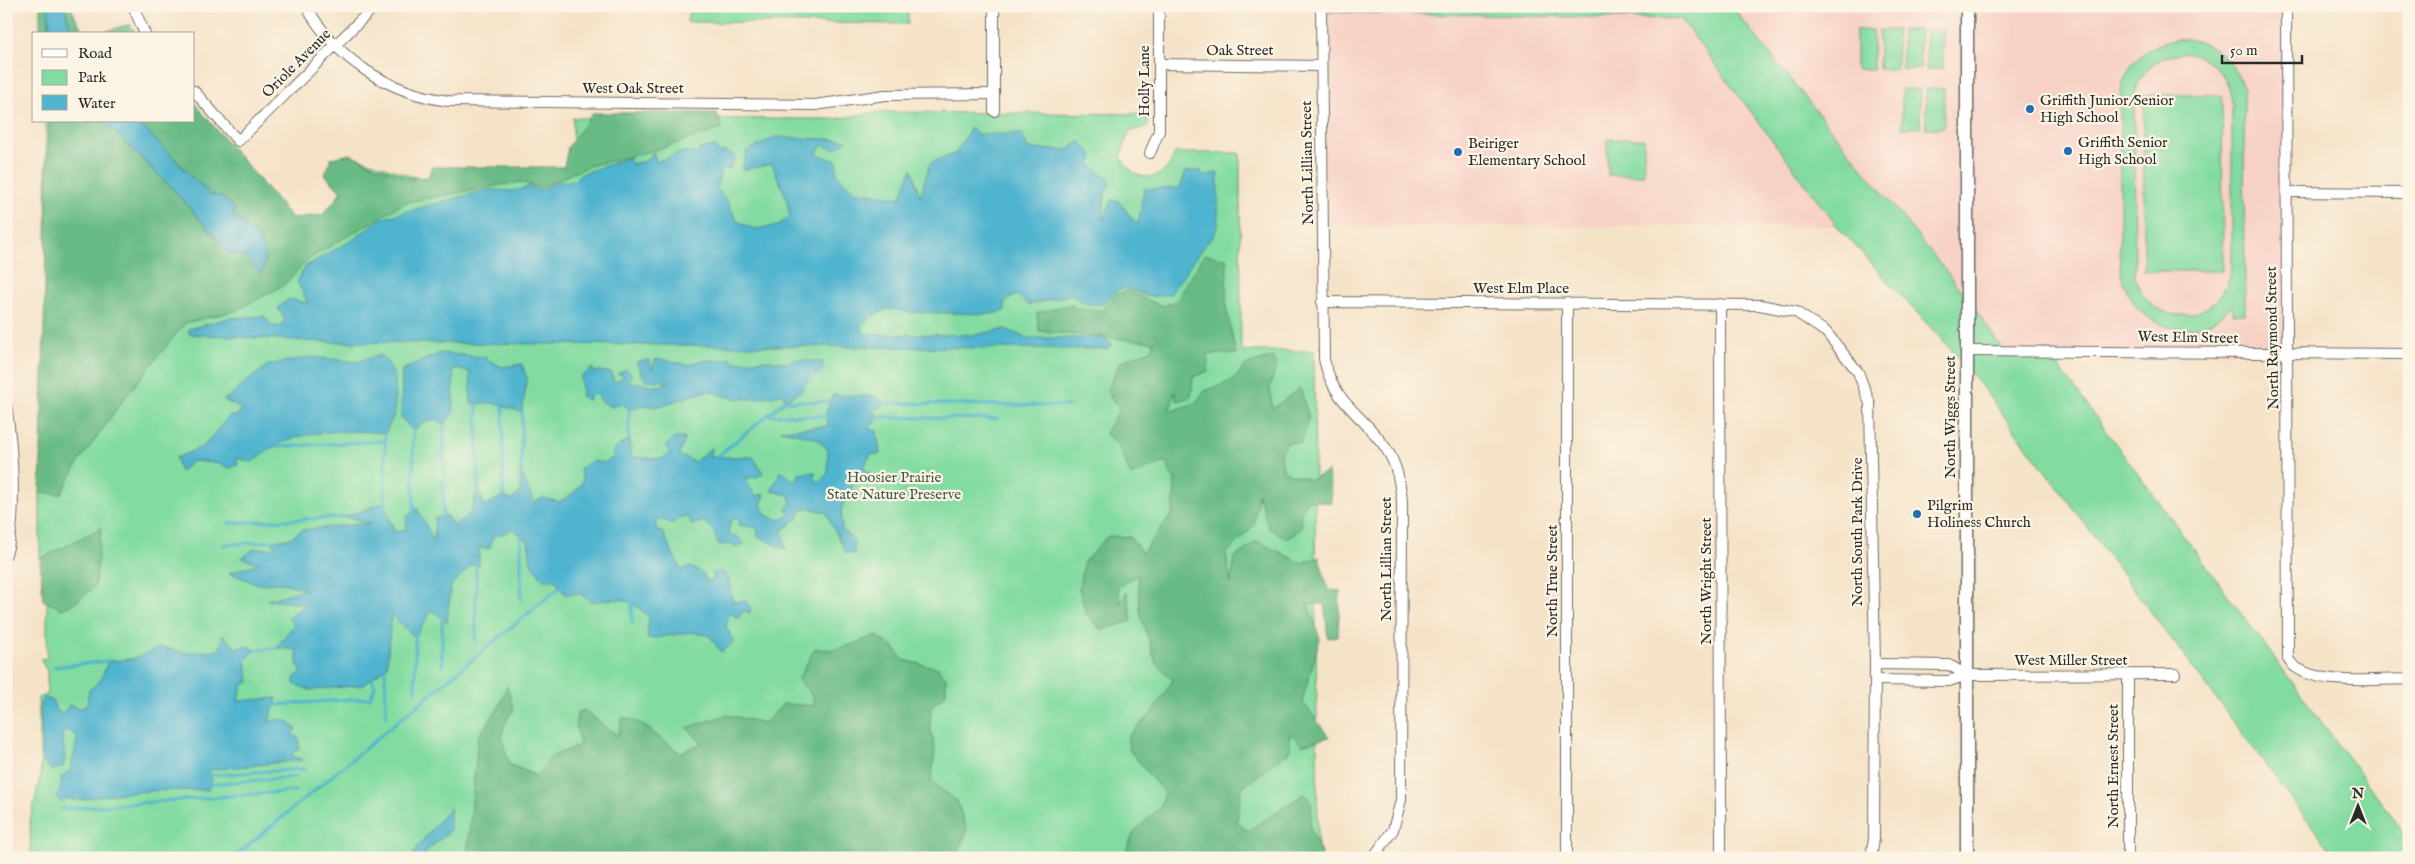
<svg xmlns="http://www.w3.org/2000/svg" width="2415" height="864" viewBox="0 0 2415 864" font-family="'IM FELL English',serif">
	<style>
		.built { fill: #f7d1c6 }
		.green { fill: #82dba0; stroke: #568366; fill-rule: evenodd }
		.forest { fill: #69bb86; stroke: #4a7358 }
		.water { fill: #50b4cf; stroke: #3e707d }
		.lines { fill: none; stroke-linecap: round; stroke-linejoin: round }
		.stream { stroke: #50b4cf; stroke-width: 3 }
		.minor-casing { stroke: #726b62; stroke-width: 12 }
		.tertiary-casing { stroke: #726b62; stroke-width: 15 }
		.minor { stroke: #fff; stroke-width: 10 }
		.tertiary { stroke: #fff; stroke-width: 12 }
		.poi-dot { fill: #1f6fb2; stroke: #fcf5e5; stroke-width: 2 }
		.labels { text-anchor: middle; stroke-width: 4.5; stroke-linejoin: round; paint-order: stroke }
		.street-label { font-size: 15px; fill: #2b2b2b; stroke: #fcf5e5 }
		.poi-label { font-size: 15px; fill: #2b2b2b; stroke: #fcf5e5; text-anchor: start }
		.park-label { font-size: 15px; fill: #415748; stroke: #fcf5e5 }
	</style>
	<rect width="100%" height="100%" fill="#fcf5e5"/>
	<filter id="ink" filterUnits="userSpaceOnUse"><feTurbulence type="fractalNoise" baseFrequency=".02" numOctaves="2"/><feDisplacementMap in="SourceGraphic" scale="10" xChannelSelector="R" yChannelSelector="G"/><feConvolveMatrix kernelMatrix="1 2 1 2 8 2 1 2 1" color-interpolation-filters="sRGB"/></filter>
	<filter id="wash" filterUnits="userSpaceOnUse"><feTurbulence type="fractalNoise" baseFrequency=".0096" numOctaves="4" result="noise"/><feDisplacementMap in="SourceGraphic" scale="20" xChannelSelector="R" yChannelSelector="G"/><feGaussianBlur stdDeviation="1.12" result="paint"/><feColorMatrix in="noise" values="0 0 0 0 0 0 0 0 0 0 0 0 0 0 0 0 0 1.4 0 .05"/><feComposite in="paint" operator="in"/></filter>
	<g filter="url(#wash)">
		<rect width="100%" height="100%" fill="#f5e3c8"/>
		<!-- built -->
		<g class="built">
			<polygon points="1731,6 2287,6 2287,353 2006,355 1967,297"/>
			<polygon points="1321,12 1681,19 1837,226 1323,226"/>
		</g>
		<!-- green -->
		<g class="green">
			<polygon points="690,6 908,6 908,24 687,22"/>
			<polygon points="1321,6 1731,6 1967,297 2006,355 2047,351 2409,840 2409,858 2336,858 1967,367 1837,226 1681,19 1321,12"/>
			<rect x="1856" y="30" width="17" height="39"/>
			<rect x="1879" y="30" width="18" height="39"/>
			<rect x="1902" y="30" width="18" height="39"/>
			<rect x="1926" y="30" width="17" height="39"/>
			<path d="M2187,39C2216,44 2235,61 2244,90L2245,314H2233L2232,305C2191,351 2126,325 2120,266V103L2122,83L2132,64L2146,51L2166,41ZM2182,53C2211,55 2230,76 2232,105V264C2226,323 2154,335 2135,278L2134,100C2138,72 2154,57 2182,53Z"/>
			<rect x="1902" y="89" width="18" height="39"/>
			<rect x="1926" y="89" width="18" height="39"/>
			<polygon points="2144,95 2222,95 2223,271 2144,271"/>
			<path d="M878,112L1147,114L1148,126L1129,132L1121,156C1128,174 1149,185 1165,170C1170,166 1173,158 1175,153H1240L1241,351H1314L1318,858H31L30,821L41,774L38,698L47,695V671L40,659L47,658V556L40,559V493H47L46,121H194L314,247L356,157L411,176L458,185H500L519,182L526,183L573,168V118L835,119Z"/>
			<polygon points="1607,139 1644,139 1644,175 1608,175"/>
		</g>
		<!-- forest -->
		<g class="forest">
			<polygon points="40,6 48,6 50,34 40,34"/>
			<path d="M63,6H70L84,34H72C67,27 70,17 63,6Z"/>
			<polygon points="130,24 136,34 97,34"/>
			<polygon points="194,103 292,218 322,215 342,193 325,175 331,158 351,154 372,165 409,178 428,177 432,167 564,167 568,147 593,113 717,113 722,129 655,150 589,166 540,187 519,182 406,202 310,258 284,285 235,311 185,323 126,396 79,462 61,494 40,493 49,121 104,121 175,191 229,253 244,256 262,241 234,216 233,207 222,197 210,194 196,181 137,121 194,121"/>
			<polygon points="1205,254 1227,260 1226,307 1236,354 1208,354 1208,371 1193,377 1191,397 1177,401 1175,392 1169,412 1195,403 1205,391 1234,380 1246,365 1274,357 1276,367 1270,387 1272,409 1300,388 1309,418 1301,443 1288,442 1280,454 1284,472 1311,480 1328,471 1332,503 1308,500 1300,514 1302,528 1287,539 1269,528 1258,494 1254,525 1226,554 1231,584 1234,558 1257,541 1301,563 1319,557 1328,590 1340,591 1338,636 1328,638 1324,604 1308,604 1320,639 1302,701 1329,737 1302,745 1290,733 1290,751 1241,788 1237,822 1248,831 1304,794 1312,802 1310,827 1323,858 1123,858 1134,832 1161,806 1164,793 1130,751 1127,737 1151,714 1173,680 1156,663 1140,612 1138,574 1118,587 1120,604 1127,592 1132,621 1101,630 1086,613 1079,588 1084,562 1108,536 1130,537 1142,553 1173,513 1175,481 1165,461 1131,476 1119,446 1105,433 1119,410 1107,391 1120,362 1153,349 1154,342 1039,331 1037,313 1071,304 1077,309 1104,310 1116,294 1127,291 1162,306 1176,302"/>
			<polygon points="101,528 95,586 75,603 62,609 43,600 40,559"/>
			<path d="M876,635L894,648L903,660L938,668L946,678V694L931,706L930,724L935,752L931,782L957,801L967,831L957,852L947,858H467L478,737L499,707L507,686L514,710C497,730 502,742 510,765L537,776L551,757L580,745L576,725L577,713L584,710L618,736L623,717L642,724L680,753L702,743L687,728L727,715L765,723L783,704L815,706L811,694L798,680L815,648C835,654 857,642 876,635Z"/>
		</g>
		<!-- water -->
		<g class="water">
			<path d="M48,6H63C70,17 67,27 72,34H50Z"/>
			<path d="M104,121H137L196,181L210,194L222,197L234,207V216C253,233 274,246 261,274L244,256L229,253L175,191Z"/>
			<path d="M971,127L977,134H1022L1028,149L1068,150L1080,141L1093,156L1090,164L1111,182L1105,192L1103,221L1112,200L1118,201L1138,225L1144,189L1180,188L1186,171H1201L1203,176L1218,173V226L1213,237L1205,244L1170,294C1164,294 1156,297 1150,296C1125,292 1126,277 1104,304H1086L1072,294L1029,305L1017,295L1005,301V311L991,314L906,312C885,305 876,313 860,325L864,334L974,335L1006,329L1026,338H1105L1112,344L1107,349L326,342L189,334V329L230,318L264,316L271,325L279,327L285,320L278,308L289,299L308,303L297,281L306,266L353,240L380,219L486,190C505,189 511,195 529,186L540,190L556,182L573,181L582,174L630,157L631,164L646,161L653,152L656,162L686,151L697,155L700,149L715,146L719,154L723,151L735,156L731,168L722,169L716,188L726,199L737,221L754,229L778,226L790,216L786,197L772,164L742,170L747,151L776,137L847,140L836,149L822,145L816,154L837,161V174L854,191L900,198L912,168L920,197L930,163L956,153Z"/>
			<polygon points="440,353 484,357 502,367 522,364 527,379 522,412 493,403 471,404 470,372 453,368 454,413 444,424 438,419 422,423 413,431 401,417 402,370"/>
			<path d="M380,355L387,362L395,378V413L385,433C348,430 307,429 274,446C266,451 259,457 252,462L236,458L238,465L229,468L216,463L193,461L180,472L176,458L204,446L230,415L235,417L242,409L224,400L268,365L311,357L357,362Z"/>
			<path d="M729,358L734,362L767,360L789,363L792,359L823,362L822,366L808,376L803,389L785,401L783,393C763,400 728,402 710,390L656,407L642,405L629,410L622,403L612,407L602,402L597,394L589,395V400L582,397L581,377L593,368V373L599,371L612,373L614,383L625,376L618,374L626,369L631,373L630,382L660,386L669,381L645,380L636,362L649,360L652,369L655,360L662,359L689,365C701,357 715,363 729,358Z"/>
			<path d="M833,395L874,396L885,403L872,411L877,414L876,421L868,428L877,431L880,454H871L863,468L870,473L868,480H856L841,509L842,529L854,541V553H846L826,512L808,508L799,512V518L782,530L786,550L758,536V528L739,525V518L731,520L728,535L737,536L744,544L738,548L732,544L719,545L713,530L703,521L692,525L688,517H680L672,524L664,520H656V530L663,533L681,570L691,567L703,573L707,581L715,580L712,573L721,571L728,577L733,602L746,601L750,606V613L744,610L738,618L729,613L726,627L734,642L721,652L710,636L691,632L647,639L649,618C628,595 621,598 592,602L580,594H565L555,580H544L531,563L528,541L512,528L505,533L493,536L490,548H479V565H472L451,585L447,622L432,610L415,637L391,614L387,667L363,685L310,690L294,684V678L302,672L297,663V650L276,648L294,625L288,617L307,604L267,600L306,589L282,583L258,584L229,573L259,563L242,558L254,549L275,548L273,541L290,538L302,530L370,523L345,517L383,503L395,532L407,529L406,518L417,508L434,541L435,518L447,516L453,526L471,513L478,487L484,506L503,496L511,500L520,493L521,473L534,503L542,498L560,502L575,492L583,481L580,469L592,461L604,463L613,458V450L629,439L631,457L663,459L670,452L666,446L674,438H685L679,455L695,462L712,447L709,457H753L763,473L757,477L745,478L755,496L765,494L761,505L766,515L780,520L790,514L785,509L791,504L789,495L771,491L781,471L795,482L799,474L816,472L813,478L819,482L828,473V450L816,438L781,430L828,426L826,412Z"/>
			<path d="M223,635L235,648L245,646L256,650L246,660L249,682L243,684L238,701L277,698L269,721L285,719L297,729L291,734L299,738V749L291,755L302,760L209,770L212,780L208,790C172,790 137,790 101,796C89,797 79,803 67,798L61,802L56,796L61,789V778L71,769L78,736L66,730L62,734L65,759L63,767L51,770L43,762L40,704L44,698L52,700L57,712H64L69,705L81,708L87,705L89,690L101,680L108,661L133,659L161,647L185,653L220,650Z"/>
			<polygon points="450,808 450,831 427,850 423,858 412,858 418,846"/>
		</g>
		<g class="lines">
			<!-- stream -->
			<g class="stream">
				<polyline points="805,384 824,368"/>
				<polyline points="885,403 1069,406"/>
				<polyline points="477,404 478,487"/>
				<polyline points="503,407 503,496"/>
				<polyline points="629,410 629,439"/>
				<polyline points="768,415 827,416"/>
				<polyline points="877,417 997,419"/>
				<polyline points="413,431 414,511"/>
				<polyline points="385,433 385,508"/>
				<polyline points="274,447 385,441"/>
				<polyline points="718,456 785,401 830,402"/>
				<polyline points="521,473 522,412"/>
				<polyline points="443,517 444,424"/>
				<polyline points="229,523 345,517"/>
				<polyline points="224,545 273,541"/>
				<polyline points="476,565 476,641"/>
				<polyline points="521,600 521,536"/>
				<polyline points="632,602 632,623"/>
				<polyline points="415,637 415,692"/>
				<polyline points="256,650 276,648"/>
				<polyline points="442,666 442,618"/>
				<polyline points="54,667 108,661"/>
				<polyline points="385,669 386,716"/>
				<polyline points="275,705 370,698 375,687 372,678"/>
				<polyline points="210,775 305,769"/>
				<polyline points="210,784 298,777"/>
				<polyline points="62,809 295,791"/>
				<polyline points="233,858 560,587"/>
			</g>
		</g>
	</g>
	<g filter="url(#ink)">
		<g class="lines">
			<defs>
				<g id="minor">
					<polyline points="133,6 145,34"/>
					<path d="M306,6C336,59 388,93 449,101L815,105L885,95L994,94"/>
					<polyline points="994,6 994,111"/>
					<path d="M1321,6L1324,359C1334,406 1364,414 1387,450C1397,465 1400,483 1402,501L1401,800L1393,830L1373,858"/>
					<path d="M2286,6L2288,659C2306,688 2379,679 2409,679"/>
					<polyline points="1159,64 1321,66"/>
					<polyline points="194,91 238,141 375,6"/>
					<polyline points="1150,153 1159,131 1159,6"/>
					<polyline points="2287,192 2409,193"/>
					<polyline points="1322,302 1760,305 1796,312 1826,332 1858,372 1870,404 1875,664 1874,839 1871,858"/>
					<polyline points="1567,303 1567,858"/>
					<polyline points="1720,304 1721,858"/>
					<polyline points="1967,351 2409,354"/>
					<path d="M6,404C12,444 18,516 6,554"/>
					<polyline points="1875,664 1949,665 1967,675"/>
					<polyline points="2128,675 2128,858"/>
					<polyline points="1875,680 1949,681 1967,675 2175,674"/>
				</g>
				<polyline id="tertiary" points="1967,6 1967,858"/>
			</defs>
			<!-- minor casing -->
			<use href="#minor" class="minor-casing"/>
			<!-- tertiary casing -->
			<use href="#tertiary" class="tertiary-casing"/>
			<!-- minor -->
			<use href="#minor" class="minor"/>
			<!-- tertiary -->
			<use href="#tertiary" class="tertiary"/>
		</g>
	</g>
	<!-- markers -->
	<g class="poi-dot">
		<circle cx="2030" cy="109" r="5"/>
		<circle cx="2068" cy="151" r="5"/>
		<circle cx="1458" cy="152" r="5"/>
		<circle cx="1917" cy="514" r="5"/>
	</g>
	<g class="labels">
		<!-- street labels -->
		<g class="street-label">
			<text x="1240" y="55">Oak Street</text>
			<text transform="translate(296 63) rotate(-45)" y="5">Oriole Avenue</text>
			<text transform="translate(1144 81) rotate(-90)" y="5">Holly Lane</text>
			<text x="633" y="93">West Oak Street</text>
			<text transform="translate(1307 163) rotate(-91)" y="5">North Lillian Street</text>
			<text x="1521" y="293">West Elm Place</text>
			<text transform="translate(2188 337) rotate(1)" y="5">West Elm Street</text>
			<text transform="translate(2272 338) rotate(-91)" y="5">North Raymond Street</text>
			<text transform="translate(1950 417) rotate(-90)" y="5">North Wiggs Street</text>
			<text transform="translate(1857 532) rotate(-90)" y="5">North South Park Drive</text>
			<text transform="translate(1386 559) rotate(-90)" y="5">North Lillian Street</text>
			<text transform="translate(1552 581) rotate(-90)" y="5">North True Street</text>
			<text transform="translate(1706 581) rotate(-90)" y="5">North Wright Street</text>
			<text x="2071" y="665">West Miller Street</text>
			<text transform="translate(2113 766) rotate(-90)" y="5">North Ernest Street</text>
		</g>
		<!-- poi labels -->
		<g class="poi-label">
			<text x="2040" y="105">Griffith Junior/Senior<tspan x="2040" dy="17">High School</tspan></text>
			<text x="2078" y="147">Griffith Senior<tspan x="2078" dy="17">High School</tspan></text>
			<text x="1468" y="148">Beiriger<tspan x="1468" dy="17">Elementary School</tspan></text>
			<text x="1927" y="510">Pilgrim<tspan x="1927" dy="17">Holiness Church</tspan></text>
		</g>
		<!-- park labels -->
		<g class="park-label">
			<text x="894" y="482">Hoosier Prairie<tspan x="894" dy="17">State Nature Preserve</tspan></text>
		</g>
	</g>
	<!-- margin -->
	<rect width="2415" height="864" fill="none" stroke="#fcf5e5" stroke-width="25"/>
	<!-- legend -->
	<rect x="32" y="32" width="162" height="90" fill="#fcf5e5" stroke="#a8a49b"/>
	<rect x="42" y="49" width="25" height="8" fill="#ffffff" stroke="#a8a49b"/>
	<text x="78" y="58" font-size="15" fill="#2b2b2b">Road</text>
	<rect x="42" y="70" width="25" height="15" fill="#82dba0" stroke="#a8a49b"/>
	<text x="78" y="82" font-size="15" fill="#2b2b2b">Park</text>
	<rect x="42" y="95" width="25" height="15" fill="#50b4cf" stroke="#a8a49b"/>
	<text x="78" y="108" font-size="15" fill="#2b2b2b">Water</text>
	<!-- north arrow -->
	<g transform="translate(2358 806)" stroke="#fcf5e5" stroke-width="4" paint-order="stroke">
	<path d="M0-4L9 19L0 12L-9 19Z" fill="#2b2b2b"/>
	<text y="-8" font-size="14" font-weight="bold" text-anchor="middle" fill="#2b2b2b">N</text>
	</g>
	<!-- scale -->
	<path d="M2222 55v8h80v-8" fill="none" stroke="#2b2b2b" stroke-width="2.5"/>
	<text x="2230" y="55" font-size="15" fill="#2b2b2b" stroke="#fcf5e5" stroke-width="4" paint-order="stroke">50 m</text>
</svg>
